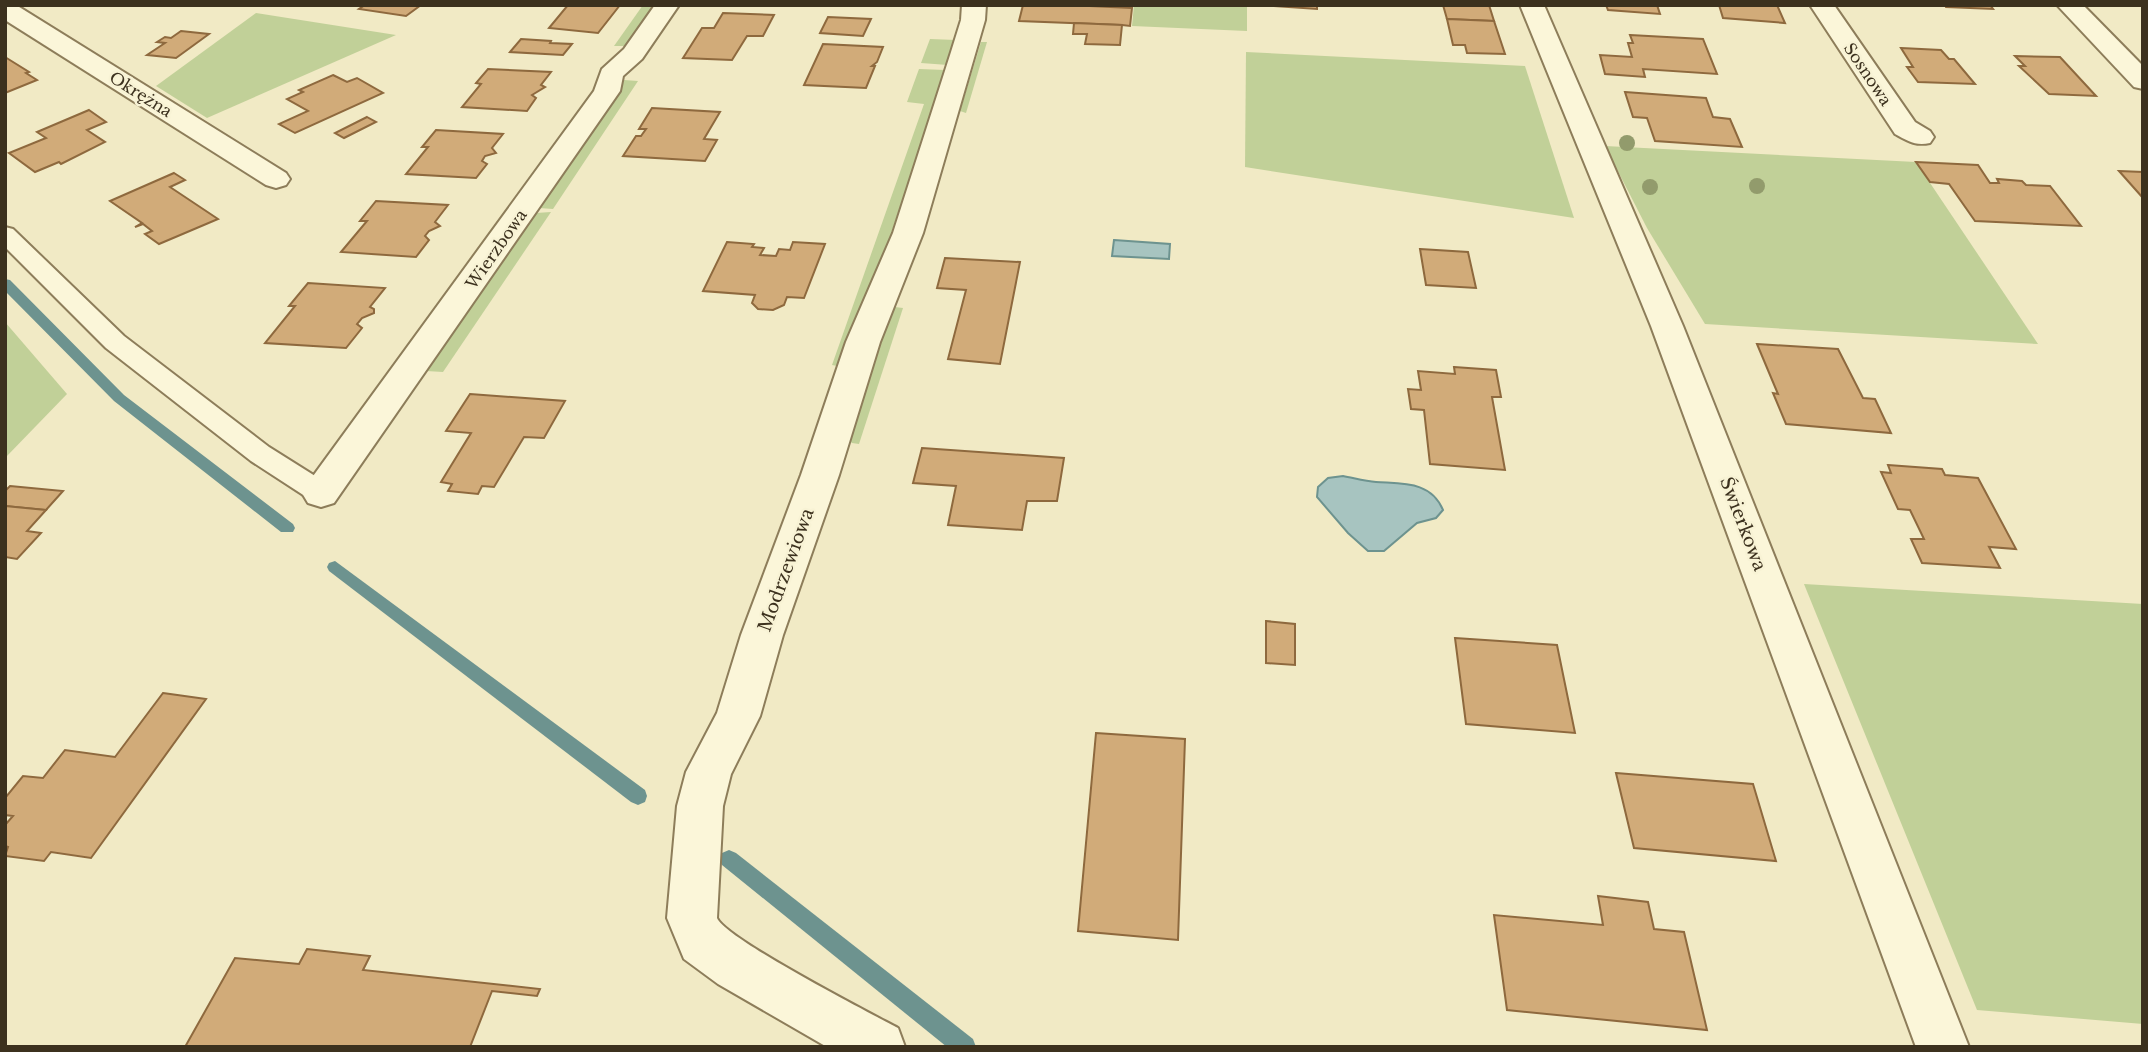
<svg xmlns="http://www.w3.org/2000/svg" width="2148" height="1052" viewBox="0 0 2148 1052" font-family="'Libre Baskerville',serif">
	<style>
		.green { fill: #c1d098 }
		.water { fill: #a7c4c0; stroke: #6d938f; stroke-width: 2 }
		.lines { fill: none; stroke-linecap: round; stroke-linejoin: round }
		.stream { fill: #6d938f; fill-rule: evenodd }
		.building { fill: #d1ab79; stroke: #8e693e; stroke-width: 2 }
		.lane-casing { stroke: #8d7d5a; stroke-width: 4 }
		.street-casing { stroke: #8d7d5a; stroke-width: 4 }
		.lane { fill: #fbf6d9; fill-rule: evenodd }
		.street { fill: #fbf6d9; fill-rule: evenodd }
		.tree { fill: #929b6c }
		.labels { text-anchor: middle; stroke-width: 5; stroke-linejoin: round; paint-order: stroke }
		.far-street-label { font-size: 16px; fill: #3c311e; stroke: #f8f3d5 }
		.street-label { font-size: 18px; fill: #3c311e; stroke: #f8f3d5 }
	</style>
	<rect width="100%" height="100%" fill="#f1eac5"/>
	<!-- green -->
	<g class="green">
		<polygon points="643,5 654,5 625,46 614,46"/>
		<polygon points="1134,5 1247,5 1247,31 1132,26"/>
		<polygon points="256,13 396,35 207,118 156,86"/>
		<polygon points="930,39 956,40 948,65 921,63"/>
		<polygon points="981,42 987,42 966,113 960,111"/>
		<polygon points="1246,52 1525,66 1574,218 1245,167"/>
		<polygon points="919,69 945,70 891,234 837,366 832,365 924,104 907,102"/>
		<polygon points="624,80 638,81 553,209 539,208 621,89"/>
		<polygon points="1605,146 1916,162 2038,344 1705,324 1647,228"/>
		<polygon points="551,212 443,372 426,371 536,213"/>
		<polygon points="895,307 903,308 859,444 852,443 849,440 892,309"/>
		<polygon points="5,322 67,394 5,458"/>
		<polygon points="1804,584 2143,604 2143,1024 1977,1010"/>
	</g>
	<!-- water -->
	<g class="water">
		<polygon points="1114,240 1170,244 1169,259 1112,256"/>
		<path d="M1343,476C1354,478 1365,481 1376,482C1403,484 1431,481 1443,510L1436,518L1417,523L1384,551H1368L1348,533L1317,497L1318,487L1328,478Z"/>
	</g>
	<g class="lines">
		<!-- stream -->
		<g class="stream">
			<polygon points="5,279 10,280 124,395 293,524 295,528 293,532 281,532 114,401 5,291"/>
			<polygon points="335,561 645,790 647,796 645,802 638,805 631,802 329,571 327,567 329,563"/>
			<polygon points="729,850 736,853 973,1039 976,1047 947,1047 722,865 719,859 722,853"/>
		</g>
	</g>
	<!-- building -->
	<g class="building">
		<polygon points="365,5 421,5 406,16 359,9"/>
		<polygon points="568,5 620,5 598,33 549,28"/>
		<polygon points="1023,5 1068,5 1132,8 1130,26 1122,25 1019,21"/>
		<polygon points="1258,5 1317,5 1317,9"/>
		<polygon points="1443,5 1489,5 1494,21 1447,19"/>
		<polygon points="1606,5 1657,5 1660,14 1608,10"/>
		<polygon points="1719,5 1777,5 1785,23 1723,18"/>
		<polygon points="1945,5 1990,5 1993,9 1946,7"/>
		<polygon points="723,13 774,15 763,36 747,36 732,60 683,58 702,28 714,28"/>
		<polygon points="828,17 871,19 863,36 820,33"/>
		<polygon points="1447,19 1494,21 1505,54 1467,53 1465,45 1453,45"/>
		<polygon points="1074,23 1122,25 1120,45 1085,44 1087,34 1073,34"/>
		<polygon points="181,31 209,34 176,58 147,55 165,43 157,42 165,37 171,38"/>
		<polygon points="1630,35 1703,39 1717,74 1643,69 1645,77 1605,74 1600,55 1632,57 1628,43 1633,43"/>
		<polygon points="521,39 551,41 550,43 572,44 563,55 510,52"/>
		<polygon points="823,44 883,47 877,62 872,66 875,66 866,88 804,85"/>
		<polygon points="1901,48 1941,50 1949,59 1954,59 1975,84 1918,82 1907,67 1913,67"/>
		<polygon points="2015,56 2060,57 2096,96 2049,94 2019,66 2025,66"/>
		<polygon points="5,57 29,72 26,73 37,80 5,93"/>
		<polygon points="488,69 551,72 541,85 545,87 532,95 536,98 527,111 462,107 481,84 476,83"/>
		<polygon points="333,75 347,82 357,78 383,93 295,133 279,124 308,111 287,99 303,92 299,90"/>
		<polygon points="1625,92 1706,98 1713,117 1730,119 1742,147 1655,141 1647,118 1633,117"/>
		<polygon points="652,108 720,112 704,139 717,140 705,161 623,156 636,136 641,136 646,129 639,129"/>
		<polygon points="89,110 106,122 87,130 105,142 61,164 59,162 35,172 9,153 46,138 37,132"/>
		<polygon points="367,117 376,122 344,138 335,133"/>
		<polygon points="436,130 503,134 492,148 496,153 485,156 482,161 487,164 476,178 406,174 428,147 422,147"/>
		<polygon points="1916,162 1978,165 1990,183 1999,183 1997,179 2022,181 2026,185 2050,186 2081,226 1975,221 1949,184 1930,182"/>
		<polygon points="2119,171 2143,172 2143,198"/>
		<polygon points="174,173 185,180 170,187 218,219 159,244 145,234 152,231 143,224 135,227 142,223 110,201"/>
		<polygon points="376,201 448,205 435,222 440,226 429,231 425,236 429,240 416,257 341,252 367,221 360,221"/>
		<polygon points="727,242 754,244 752,247 764,248 760,255 776,256 779,249 790,250 793,242 825,244 804,298 787,297 784,305 773,310 758,309 752,303 755,295 703,291"/>
		<polygon points="1420,249 1468,252 1476,288 1426,285"/>
		<polygon points="945,258 1020,262 1000,364 948,359 966,290 937,288"/>
		<polygon points="308,283 385,288 370,307 374,309 374,313 362,318 357,324 362,328 346,348 265,343 295,306 289,306"/>
		<polygon points="1757,344 1838,349 1863,398 1875,399 1891,433 1786,424 1773,393 1778,394"/>
		<polygon points="1454,367 1496,370 1501,397 1492,397 1505,470 1430,464 1424,410 1411,409 1408,389 1421,390 1418,371 1455,374"/>
		<polygon points="470,394 565,401 544,438 524,437 494,487 482,486 478,494 448,491 452,484 441,482 471,433 446,431"/>
		<polygon points="922,448 1064,458 1057,501 1027,501 1022,530 948,525 956,486 913,483"/>
		<polygon points="1888,465 1942,469 1945,475 1978,478 2016,549 1989,547 2000,568 1922,563 1911,539 1924,539 1910,510 1898,509 1881,472 1891,473"/>
		<polygon points="10,486 63,491 46,510 5,506 5,491"/>
		<polygon points="5,506 46,510 27,531 41,533 17,559 5,557"/>
		<polygon points="1266,621 1295,624 1295,665 1266,663"/>
		<polygon points="1455,638 1557,645 1575,733 1466,724"/>
		<polygon points="163,693 206,699 91,858 51,852 44,861 5,856 8,847 5,846 5,825 13,816 5,815 5,798 23,776 43,778 65,750 115,757"/>
		<polygon points="1096,733 1185,739 1178,940 1078,931"/>
		<polygon points="1616,773 1753,784 1776,861 1634,848"/>
		<polygon points="1598,896 1648,902 1654,929 1684,932 1707,1030 1507,1010 1494,915 1603,925"/>
		<polygon points="307,949 370,956 363,970 540,989 537,996 492,991 470,1047 185,1047 235,958 299,964"/>
	</g>
	<g class="lines">
		<defs>
			<polygon id="lane" points="5,227 13,229 124,336 269,447 331,486 335,493 331,500 321,503 311,500 251,461 106,348 5,247"/>
			<g id="street">
				<polygon points="5,5 16,5 286,173 290,179 286,185 276,188 266,185 5,20"/>
				<polygon points="655,5 679,5 642,59 623,76 620,91 334,503 321,507 308,503 302,493 308,483 594,91 602,69 624,49"/>
				<path d="M962,5H986L985,20L923,233L880,342L839,475L783,635L760,716L731,774L723,806L717,918C726,939 868,1012 898,1028L905,1047H827L718,984L684,959L667,918L677,806L686,772L717,713L741,635L801,475L846,342L893,233L951,52L961,20Z"/>
				<polygon points="1520,5 1544,5 1683,326 1969,1047 1916,1047 1651,326"/>
				<path d="M1810,5H1834L1915,122L1930,131L1934,137L1930,143C1915,146 1908,141 1895,134Z"/>
				<polygon points="2057,5 2083,5 2143,66 2143,89 2134,87"/>
			</g>
		</defs>
		<!-- lane casing -->
		<use href="#lane" class="lane-casing"/>
		<!-- street casing -->
		<use href="#street" class="street-casing"/>
		<!-- lane -->
		<use href="#lane" class="lane"/>
		<!-- street -->
		<use href="#street" class="street"/>
	</g>
	<!-- trees -->
	<g class="tree">
		<circle cx="1627" cy="143" r="8"/>
		<circle cx="1757" cy="186" r="8"/>
		<circle cx="1650" cy="187" r="8"/>
	</g>
	<g class="labels">
		<!-- far-street labels -->
		<g class="far-street-label">
			<text transform="translate(1868 74) rotate(56)" y="6">Sosnowa</text>
			<text transform="translate(141 94) rotate(32)" y="6">Okrężna</text>
			<text transform="translate(496 249) rotate(-55)" y="6">Wierzbowa</text>
		</g>
		<!-- street labels -->
		<g class="street-label">
			<text transform="translate(1743 524) rotate(69)" y="6">Świerkowa</text>
			<text transform="translate(786 570) rotate(-70)" y="6">Modrzewiowa</text>
		</g>
	</g>
	<!-- border -->
	<rect width="2148" height="1052" fill="none" stroke="#3c311e" stroke-width="14"/>
</svg>
